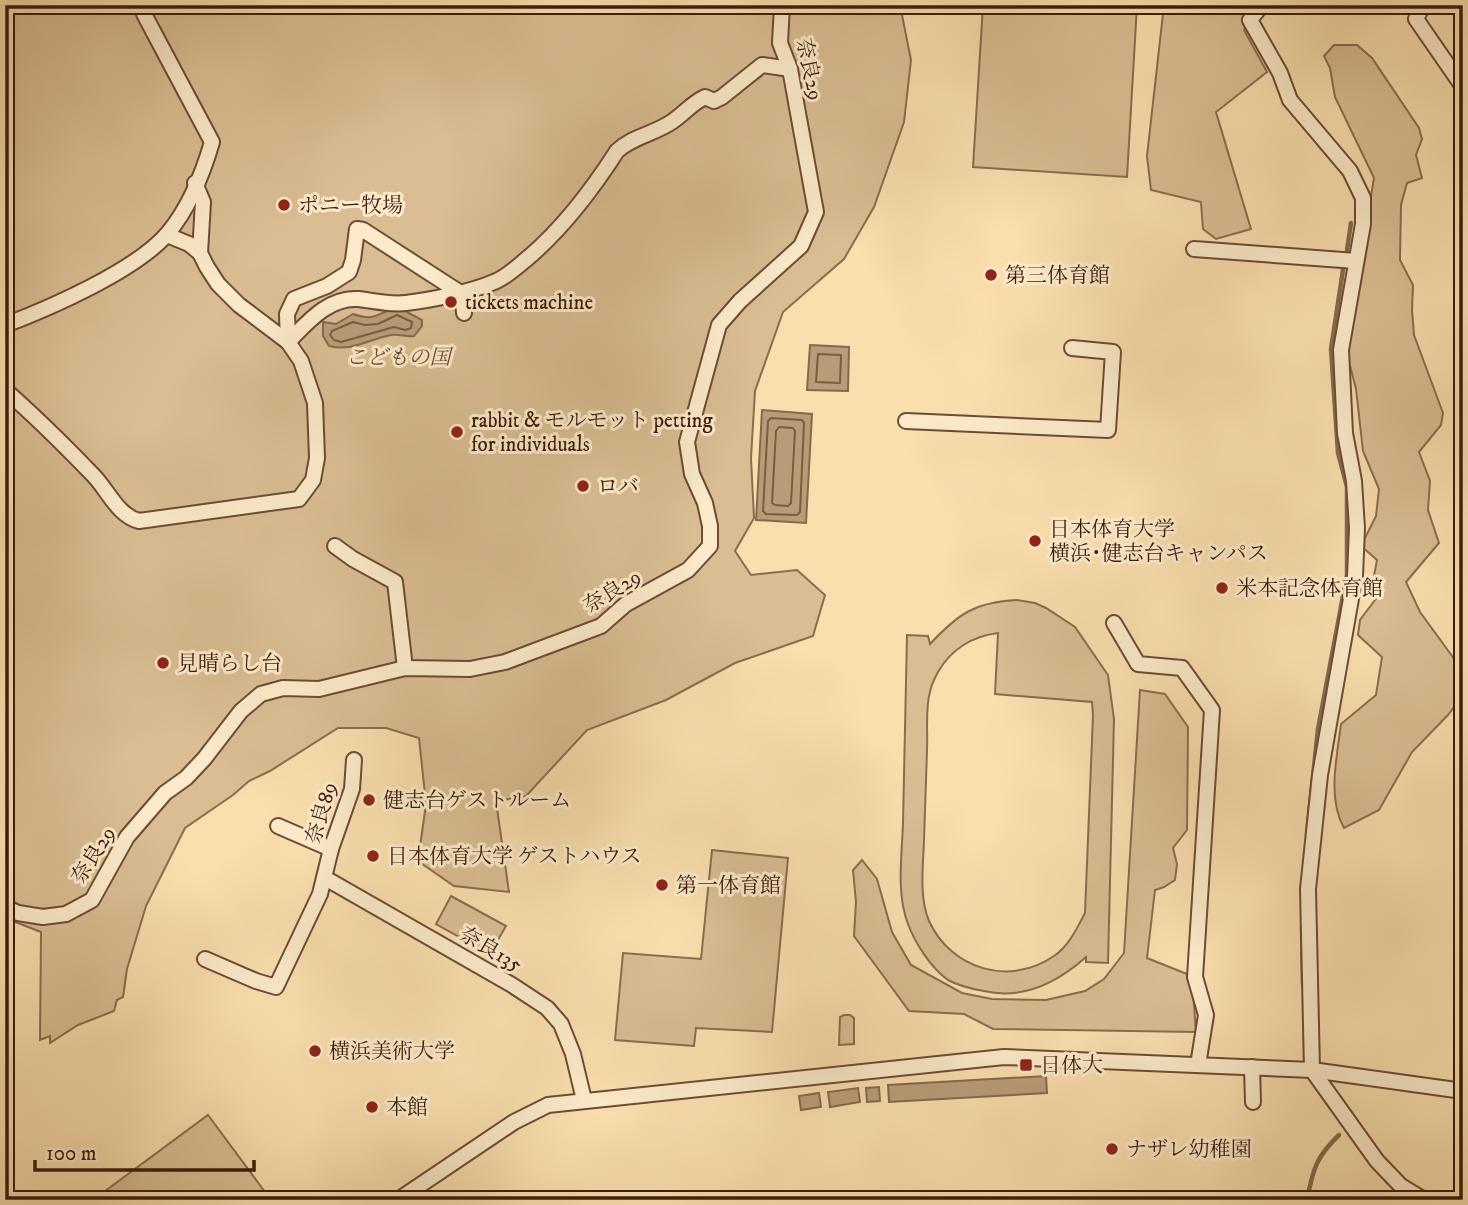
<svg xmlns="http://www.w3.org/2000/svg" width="1468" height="1205" viewBox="0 0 1468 1205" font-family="'IM FELL DW Pica','Noto Serif JP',serif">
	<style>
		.green { fill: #dabd93; stroke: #8b6c50; stroke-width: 2; fill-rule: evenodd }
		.water { fill: #b99c77; stroke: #87684d; stroke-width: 2 }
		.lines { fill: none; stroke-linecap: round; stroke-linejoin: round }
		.shore { stroke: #7a5c42; stroke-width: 2 }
		.stream { stroke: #87684d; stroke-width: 4.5 }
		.minor-casing { stroke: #6c4c35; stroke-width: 18 }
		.minor { stroke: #fceaca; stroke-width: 14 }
		.poi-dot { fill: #8f2418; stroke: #fceaca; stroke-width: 2.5 }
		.labels { text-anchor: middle; stroke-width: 6; stroke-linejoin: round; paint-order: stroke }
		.street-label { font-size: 21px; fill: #3c1b0d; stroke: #fceaca }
		.poi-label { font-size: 21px; fill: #3c1b0d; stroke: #fceaca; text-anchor: start }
		.park-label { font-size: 21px; font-style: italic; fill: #6b4c35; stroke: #fceaca }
	</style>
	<rect width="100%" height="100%" fill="#fadeae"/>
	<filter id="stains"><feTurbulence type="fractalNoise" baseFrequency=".00286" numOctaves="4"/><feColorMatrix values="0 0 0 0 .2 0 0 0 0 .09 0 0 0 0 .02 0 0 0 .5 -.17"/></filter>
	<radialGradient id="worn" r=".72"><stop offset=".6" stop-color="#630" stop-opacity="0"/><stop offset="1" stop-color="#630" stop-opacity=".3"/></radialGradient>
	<!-- green -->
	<g class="green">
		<polygon points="5,5 900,5 911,60 904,122 874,207 844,259 783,312 755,391 751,458 754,518 735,551 751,575 797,570 825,595 813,636 735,663 666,700 587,730 526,796 496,801 509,892 454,886 418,861 426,804 419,738 386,728 338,728 270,771 249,781 233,795 185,828 146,906 127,969 123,997 117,1000 114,1011 78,1025 50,1043 50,1036 40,1040 41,932 5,918"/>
		<polygon points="983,5 1137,5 1127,177 973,167"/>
		<polygon points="1164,5 1256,5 1244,30 1267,72 1216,112 1251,229 1216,239 1203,229 1201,202 1151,190 1147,156"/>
		<path d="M1334,45H1357L1372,58L1419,128L1422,139L1416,155L1422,178L1407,183L1401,205L1400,260L1413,285L1412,310L1414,335L1443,413L1441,425L1419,452L1430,481L1428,510L1439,543L1406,582L1420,612L1463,671V695L1448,715L1412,752L1379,810L1344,828C1327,798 1337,757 1341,724L1376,695L1382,657L1358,635L1360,620L1378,596L1374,576L1377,560L1361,546L1376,516L1379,489L1363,451L1356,389L1346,350L1374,178L1335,97L1330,68L1324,56Z"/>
		<path d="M1017,600L1035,603L1046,608L1075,627L1108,675L1114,719L1108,963L1086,962V957C1058,982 1023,1000 984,991C972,989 959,986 948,980C931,968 915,943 908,924C896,893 902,855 903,823C904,760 906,698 907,635L928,636L930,644C958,614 975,602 1017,600ZM998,633L995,694L1092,702L1093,715L1085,913C1077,928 1069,946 1054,956C1009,987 951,969 929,921C919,897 923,867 924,841C925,811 926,781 927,750C928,732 925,709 930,692C931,685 935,678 938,672C951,649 973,636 998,633Z"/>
		<polygon points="1140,690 1165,694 1188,727 1187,830 1173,848 1177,864 1175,880 1164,887 1155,890 1147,958 1192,976 1196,1032 993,1029 964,1014 909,1011 854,936 856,902 853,870 862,860 877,879 892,932 911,965 962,993 992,999 1046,1000 1085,991 1104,979 1124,953"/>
		<polygon points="712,850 788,858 772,1032 696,1028 694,1046 615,1040 623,953 701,959"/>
		<polygon points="451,896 506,926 490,954 436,924"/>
		<polygon points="844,1015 850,1015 854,1018 854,1044 839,1045 840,1017"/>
		<polygon points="208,1115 271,1200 93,1200"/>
	</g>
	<!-- water -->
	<g class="water">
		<path d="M398,307L422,320V326L414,336C406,337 399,334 391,335C369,339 352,352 329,346L323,336V322L336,324L353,314C377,322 376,313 398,307Z"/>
		<polygon points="810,345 849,347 848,391 807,390"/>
		<polygon points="762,410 812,414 806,523 756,520"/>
		<polygon points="1046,1076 1047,1093 889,1102 888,1085"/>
		<polygon points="879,1087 880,1101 867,1102 866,1088"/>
		<polygon points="858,1088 860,1102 830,1107 828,1092"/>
		<polygon points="819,1093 821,1107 801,1110 799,1096"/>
	</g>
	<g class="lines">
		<!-- shore -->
		<g class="shore">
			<polygon points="397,315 412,322 411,328 405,330 394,327 341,342 334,340 330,335 332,331 353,322 365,325 378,324"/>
			<polygon points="818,354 841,355 840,383 816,382"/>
			<polygon points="771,418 802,420 804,423 800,512 797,515 766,514 763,511 768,421"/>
			<polygon points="779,427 793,428 795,431 791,503 788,506 775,505 772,503 776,431"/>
		</g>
		<!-- stream -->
		<g class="stream">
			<polyline points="1347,250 1351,223"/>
			<polyline points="1307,834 1318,729 1347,575 1347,487 1338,453 1331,349 1343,270"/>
			<polyline points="1302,927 1303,984"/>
			<path d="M1307,1200C1313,1169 1316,1157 1339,1135"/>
		</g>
		<defs>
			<g id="minor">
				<polyline points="1262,5 1250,20 1280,73 1290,100 1350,171 1363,198 1363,224 1341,350 1345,433 1354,481 1357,528 1355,576 1320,775 1308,889 1312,1070 1377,1161 1401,1186 1424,1200"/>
				<polyline points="1423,5 1416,19 1463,87"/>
				<polyline points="167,235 189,244 200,253"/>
				<polyline points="1194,249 1356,261"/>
				<path d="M5,325C50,308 137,270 168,233C188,209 203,173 212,142L144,14V5"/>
				<path d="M288,342C307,323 328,297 358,299C375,301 389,305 406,303C431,300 471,292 494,282C507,277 518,266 529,257C564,227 592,190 617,151C633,136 655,134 673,121C685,113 692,103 705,97L714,101L722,97L762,65L790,69"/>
				<polyline points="288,342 287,314 294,299 327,286 349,272 353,260 357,229 363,230 459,292 463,301 464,313"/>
				<path d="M5,390C36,417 65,446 93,475C108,490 117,515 139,521L299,499L313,480L317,458L315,403L301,361L288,342L239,305L218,284L207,267L200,253L203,202L195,183"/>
				<polyline points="906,421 1108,430 1113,352 1072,348"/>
				<polyline points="335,546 353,559 395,582 405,668"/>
				<polyline points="1114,623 1138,664 1182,668 1212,710 1195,977 1206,1015 1198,1065"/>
				<polyline points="278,826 331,849"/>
				<polyline points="325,878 512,985 547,1008 561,1024 573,1054 584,1100"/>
				<polyline points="5,907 18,913 43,917 66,914 92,900 127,837 165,793 186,778 204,759 241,711 261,694 283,688 319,689 405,668 470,669 505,662 601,626 626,604 688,570 710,546 710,526 705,503 692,474 687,442 719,325 740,301 801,246 816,212 790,69 780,43 782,5"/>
				<polyline points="205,959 256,981 276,987 320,894 331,849 352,789 354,760"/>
				<polyline points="1252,1067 1253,1102"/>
				<polyline points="398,1200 514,1122 548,1105 1004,1057 1312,1070 1463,1091"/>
			</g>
		</defs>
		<!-- minor casing -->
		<use href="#minor" class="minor-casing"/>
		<!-- minor -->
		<use href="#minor" class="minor"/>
	</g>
	<!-- markers -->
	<g class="poi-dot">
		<circle cx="284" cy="205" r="7"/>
		<circle cx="991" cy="275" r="7"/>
		<circle cx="451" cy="302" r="7"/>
		<circle cx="457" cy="432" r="7"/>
		<circle cx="583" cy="486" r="7"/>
		<circle cx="1035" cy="541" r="7"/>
		<circle cx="1222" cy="588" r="7"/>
		<circle cx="163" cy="663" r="7"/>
		<circle cx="369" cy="800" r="7"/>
		<circle cx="373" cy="856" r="7"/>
		<circle cx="662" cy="885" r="7"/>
		<circle cx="315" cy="1051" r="7"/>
		<rect x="1019" y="1058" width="14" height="14" rx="3.5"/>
		<circle cx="372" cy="1107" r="7"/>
		<circle cx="1112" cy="1149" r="7"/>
	</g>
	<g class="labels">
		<!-- street labels -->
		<g class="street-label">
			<text transform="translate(810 69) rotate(78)" y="7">奈良29</text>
			<text transform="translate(612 591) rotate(-32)" y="7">奈良29</text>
			<text transform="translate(321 813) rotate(-74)" y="7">奈良89</text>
			<text transform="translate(93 855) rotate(-58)" y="7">奈良29</text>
			<text transform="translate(491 949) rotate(30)" y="7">奈良135</text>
		</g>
		<!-- poi labels -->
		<g class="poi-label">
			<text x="298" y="212">ポニー牧場</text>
			<text x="1005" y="282">第三体育館</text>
			<text x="465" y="309">tickets machine</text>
			<text x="471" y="427">rabbit &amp; モルモット petting<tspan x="471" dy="24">for individuals</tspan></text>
			<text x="597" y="493">ロバ</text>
			<text x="1049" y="536">日本体育大学<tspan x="1049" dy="24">横浜･健志台キャンパス</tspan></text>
			<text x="1236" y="595">米本記念体育館</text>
			<text x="177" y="670">見晴らし台</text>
			<text x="383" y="807">健志台ゲストルーム</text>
			<text x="387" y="863">日本体育大学 ゲストハウス</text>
			<text x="676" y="892">第一体育館</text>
			<text x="329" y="1058">横浜美術大学</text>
			<text x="1040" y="1072">日体大</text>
			<text x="386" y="1114">本館</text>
			<text x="1126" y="1156">ナザレ幼稚園</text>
		</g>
		<!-- park labels -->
		<g class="park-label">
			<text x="398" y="364">こどもの国</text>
		</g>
	</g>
	<!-- margin -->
	<rect width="1468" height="1205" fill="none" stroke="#fadeae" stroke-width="28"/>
	<rect x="7" y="7" width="1454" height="1191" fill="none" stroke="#3c1b0d" stroke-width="3.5"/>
	<rect x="14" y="14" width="1440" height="1177" fill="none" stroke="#3c1b0d" stroke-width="2"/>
	<!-- scale -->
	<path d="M35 1160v10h219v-10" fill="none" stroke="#3c1b0d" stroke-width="3.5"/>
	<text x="46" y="1160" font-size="21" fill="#3c1b0d" stroke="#fceaca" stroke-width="5" paint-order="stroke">100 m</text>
	<rect width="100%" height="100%" filter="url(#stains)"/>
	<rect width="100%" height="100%" fill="url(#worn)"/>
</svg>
